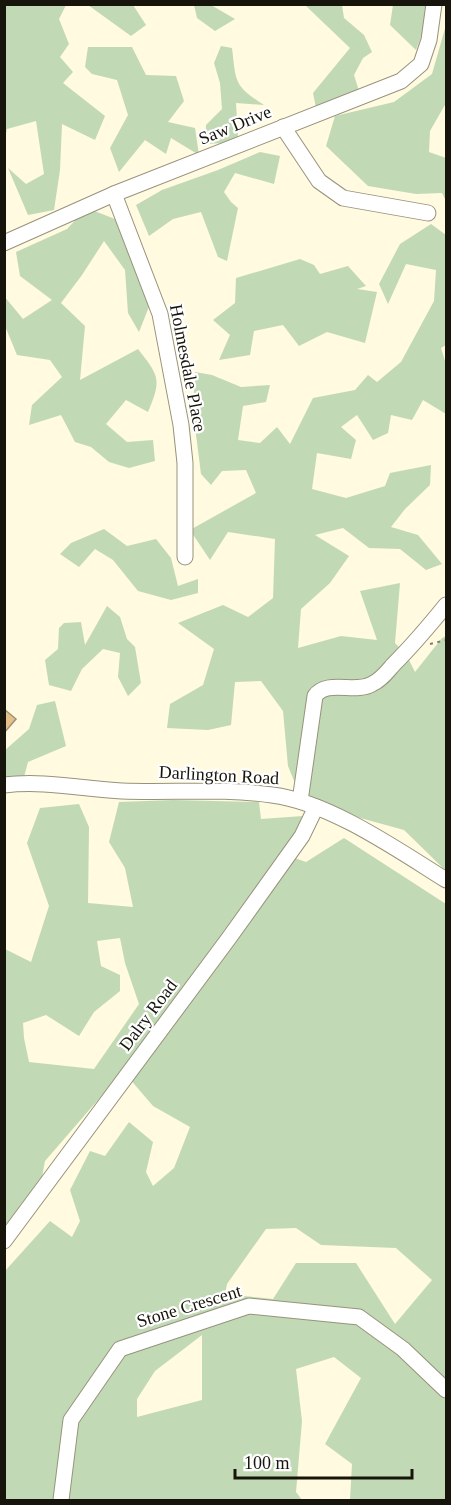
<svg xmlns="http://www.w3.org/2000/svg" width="451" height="1505" viewBox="0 0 451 1505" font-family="Georgia,serif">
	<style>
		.green { fill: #c1dab5; fill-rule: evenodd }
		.building { fill: #e5c087; stroke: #9e907b; stroke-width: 1.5 }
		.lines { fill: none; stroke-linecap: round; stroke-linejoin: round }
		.minor-casing { stroke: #97937b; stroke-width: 17 }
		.path { stroke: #817e6d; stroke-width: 2; stroke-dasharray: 3 4.5; stroke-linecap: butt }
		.minor { stroke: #fff; stroke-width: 15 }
		.labels { text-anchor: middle; stroke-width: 4.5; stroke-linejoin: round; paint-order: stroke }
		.street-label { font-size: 18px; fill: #16140b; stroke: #fff }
	</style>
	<rect width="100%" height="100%" fill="#fffae0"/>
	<!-- green -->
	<g class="green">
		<polygon points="5,4 66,5 59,19 69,44 60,57 73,72 63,83 105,116 95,140 62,124 60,170 54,210 28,215 8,168 26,184 44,174 36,121 7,129 5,138"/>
		<polygon points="88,5 133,5 146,25 131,36"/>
		<polygon points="194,5 211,5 235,19 215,31 197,18"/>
		<polygon points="305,5 342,5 344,18 364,35 372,52 363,58 354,75 359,91 316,108 313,93 350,48"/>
		<polygon points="393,5 426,5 424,29 416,50 390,25"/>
		<polygon points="446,25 446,103 430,131 429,152 446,158 446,201 442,193 416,194 368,186 326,146 335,116 394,102 432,74"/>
		<path d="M221,46L232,48C236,82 234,86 264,105L236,103L238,137L223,143L205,144L206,125L222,109L220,83L214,63Z"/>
		<polygon points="88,47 132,47 146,75 176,76 184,101 168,122 195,128 199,155 171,138 166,154 145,140 119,172 110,148 128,115 117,80 92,74 85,67"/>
		<polygon points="260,152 280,156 274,184 235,173 224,192 231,202 238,208 227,261 218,257 201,212 173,219 149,236 136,205 162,190 218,170"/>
		<path d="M87,208L130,225L138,277L154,294L139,332L128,313L125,270L104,241L82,275L61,303L85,326L80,380L138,349C159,376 162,379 148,412L126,400L106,424L127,442L153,440L155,461L129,468L109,462L91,447L75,442L61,415L29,425L32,405L62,377L50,360L17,355L5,326L4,296L23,319L52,300L20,276L16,252L67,229Z"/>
		<polygon points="431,224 446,235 446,345 441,348 446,364 446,414 423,400 412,420 391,415 388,433 373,440 357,415 341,427 356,440 351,459 317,453 312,489 346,498 385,486 390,473 431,465 430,485 405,509 391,527 418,535 442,564 426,570 400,549 369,548 343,528 315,535 349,556 330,583 301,609 298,648 341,636 377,640 360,591 400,583 395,643 406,654 415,672 442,638 446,636 446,871 404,830 342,813 301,798 288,766 283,711 261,681 235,682 231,725 208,730 167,728 170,704 203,685 214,649 178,623 223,605 248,617 273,598 275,539 228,532 210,560 190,530 256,493 246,470 222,471 211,485 201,474 193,411 195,372 212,375 241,387 270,385 266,402 243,406 238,440 260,443 277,427 290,444 313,398 355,390 368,375 377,382 401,362 434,301 436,270 406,264 388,304 379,284 400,244"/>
		<polygon points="300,259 314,265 320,274 348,266 366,286 357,289 377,292 365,343 327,332 299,346 283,325 254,331 250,355 219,360 230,335 213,320 235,303 236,278"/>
		<polygon points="104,529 127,546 156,539 171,558 178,586 198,579 198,593 171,600 138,591 113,560 95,549 79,567 60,554 71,543"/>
		<polygon points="107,606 120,617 127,639 135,647 141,683 128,696 118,677 120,653 103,649 82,669 71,691 49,685 45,660 58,649 59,628 64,623 81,622 85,645"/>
		<polygon points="55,701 66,746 28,762 24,777 5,779 4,751 29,729 37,705"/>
		<path d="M173,800L259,802L261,819L303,816L289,856L306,862L344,838L446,904V1500H350L352,1464L325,1444L361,1378L334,1357L296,1369L302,1421L296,1492L302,1500H5V1271L50,1221L72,1237L80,1221L70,1190L90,1151L105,1156L129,1122L153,1142L146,1172L153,1186L174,1168L190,1127L153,1106L123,1071L45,1161L39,1193L5,1227V949L31,962L49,906L27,843L40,808L79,804L89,827L88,903L133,907L125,868L109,842L119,802ZM120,938L125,963L139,1004L94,1069L29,1062L24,1038L23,1023L46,1015L79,1036L94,1012L120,991V975L101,966L97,941ZM296,1228L321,1245L396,1248L432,1280L395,1324L356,1263H296L273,1299L225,1294L227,1284L266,1229ZM202,1335V1400L137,1417V1399L155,1371Z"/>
	</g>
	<!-- building -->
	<polygon class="building" points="4,709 16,719 4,733"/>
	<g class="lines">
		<defs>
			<g id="minor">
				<polyline points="283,127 319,181 343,198 428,213"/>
				<polyline points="114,194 160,314 181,425 185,463 185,557"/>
				<polyline points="4,243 114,194 401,81 421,64 429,40 434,4"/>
				<path d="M4,785C44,780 83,789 122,791C172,793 222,788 272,795C329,802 398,850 446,880"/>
				<path d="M300,801L315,696C327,679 355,694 372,684C381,680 387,672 393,665C412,646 429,626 446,605"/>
				<polyline points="4,1241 229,938 302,836 316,807"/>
				<polyline points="61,1500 71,1420 120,1349 249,1306 359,1317 403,1349 446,1390"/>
			</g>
		</defs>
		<!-- minor casing -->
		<use href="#minor" class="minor-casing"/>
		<!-- path -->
		<polyline class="path" points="430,644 446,640"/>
		<!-- minor -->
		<use href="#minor" class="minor"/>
	</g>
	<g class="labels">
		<!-- street labels -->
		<g class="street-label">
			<text transform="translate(235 125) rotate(-22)" y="6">Saw Drive</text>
			<text transform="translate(188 368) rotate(79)" y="6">Holmesdale Place</text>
			<text transform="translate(219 775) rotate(3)" y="6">Darlington Road</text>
			<text transform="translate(148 1015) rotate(-53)" y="6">Dalry Road</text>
			<text transform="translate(189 1306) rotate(-17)" y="6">Stone Crescent</text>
		</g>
	</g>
	<!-- border -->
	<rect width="451" height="1505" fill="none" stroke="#16140b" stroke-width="12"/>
	<!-- scale -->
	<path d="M235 1469v9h177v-9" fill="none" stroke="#16140b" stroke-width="3"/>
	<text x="244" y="1469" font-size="18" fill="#16140b" stroke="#ffffff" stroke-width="4.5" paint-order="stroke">100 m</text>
</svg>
